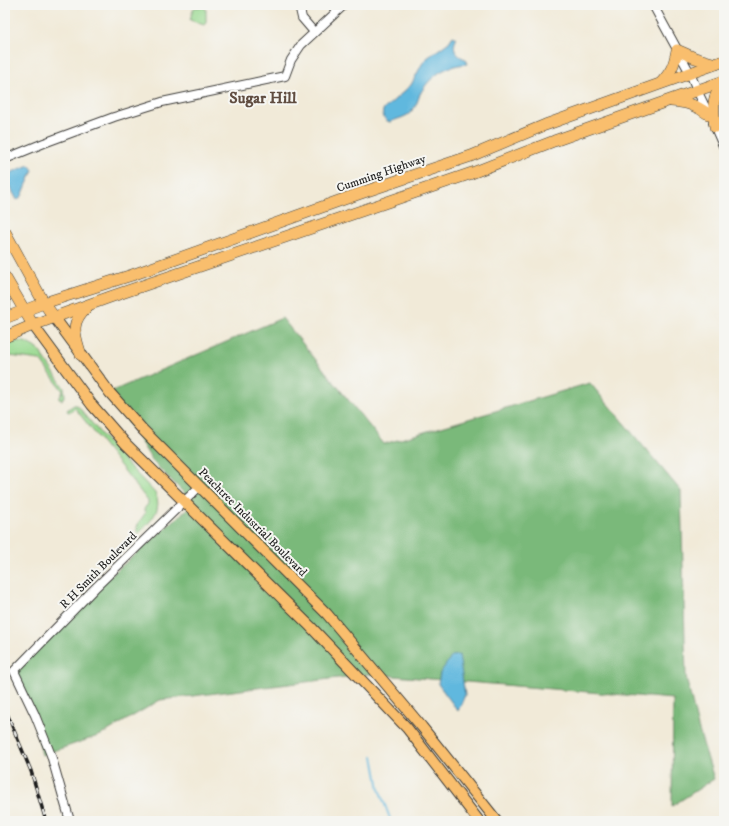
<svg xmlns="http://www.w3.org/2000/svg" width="729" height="826" viewBox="0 0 729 826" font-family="'IM FELL DW Pica',serif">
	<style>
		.green { fill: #99d990; stroke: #5a7a56 }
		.forest { fill: #7ab97a; stroke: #4b6a4b }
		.water { fill: #61b8de; stroke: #3e6a7d }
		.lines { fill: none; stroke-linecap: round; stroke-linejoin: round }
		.stream { stroke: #61b8de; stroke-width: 2 }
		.tertiary-casing { stroke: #3c3b38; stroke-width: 10 }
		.primary-casing { stroke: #3c3b38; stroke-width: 12 }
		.trunk-casing { stroke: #3c3b38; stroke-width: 12 }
		.tertiary { stroke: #fff; stroke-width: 8 }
		.primary { stroke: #f9be6d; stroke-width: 10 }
		.trunk { stroke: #f9be6d; stroke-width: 11 }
		.rail-casing { stroke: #1c1c1c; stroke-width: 3.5 }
		.rail { stroke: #f6f6f2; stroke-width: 2; stroke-dasharray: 6; stroke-linecap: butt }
		.labels { text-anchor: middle; stroke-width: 4; stroke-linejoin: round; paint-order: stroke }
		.street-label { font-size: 12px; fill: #1c1c1c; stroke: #f6f6f2 }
		.district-label { font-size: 16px; font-weight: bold; fill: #604d41; stroke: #f6f6f2 }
	</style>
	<rect width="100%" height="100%" fill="#f6f6f2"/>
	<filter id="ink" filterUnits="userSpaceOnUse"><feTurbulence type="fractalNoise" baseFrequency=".025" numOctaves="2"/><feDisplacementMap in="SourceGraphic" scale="8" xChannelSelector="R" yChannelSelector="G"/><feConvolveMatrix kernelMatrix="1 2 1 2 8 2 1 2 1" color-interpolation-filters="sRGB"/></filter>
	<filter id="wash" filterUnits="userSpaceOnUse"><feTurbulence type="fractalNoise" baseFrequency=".012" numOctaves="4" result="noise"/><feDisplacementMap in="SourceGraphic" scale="16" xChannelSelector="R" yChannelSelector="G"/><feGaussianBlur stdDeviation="0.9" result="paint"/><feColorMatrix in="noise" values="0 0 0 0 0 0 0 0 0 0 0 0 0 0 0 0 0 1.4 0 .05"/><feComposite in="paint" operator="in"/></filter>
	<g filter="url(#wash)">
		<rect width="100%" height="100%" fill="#f1ead8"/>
		<!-- green -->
		<g class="green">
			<polygon points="196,7 204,7 206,9 206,23 204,25 190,20 193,9"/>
			<polygon points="18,341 25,342 38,349 64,388 65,395 62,400 59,399 63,391 40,360 10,356 5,353 5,345"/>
			<path d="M74,405H77L115,451L155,493C164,511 149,522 138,534C134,525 142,519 146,512L144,509L148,504V501L75,408L69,412L67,411L68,409Z"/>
		</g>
		<!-- forest -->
		<polygon class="forest" points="282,318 384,444 590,383 681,491 686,677 698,727 714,779 672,806 673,699 370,674 160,700 101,735 42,755 32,713 16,672 93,591 194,503 153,462 110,392"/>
		<!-- water -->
		<g class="water">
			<path d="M453,36L457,38C451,48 456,56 466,59L468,64C446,65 431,75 420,94C418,100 416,107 412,111C408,117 396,119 390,122C383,120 382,115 383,110L411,85L422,64L427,58L449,42Z"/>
			<polygon points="29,165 33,170 22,196 17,200 8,183 10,173"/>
			<polygon points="459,655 465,695 458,711 438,684 440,673 452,656"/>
		</g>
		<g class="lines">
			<!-- stream -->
			<polyline class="stream" points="373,756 379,789 391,821"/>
		</g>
	</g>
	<g filter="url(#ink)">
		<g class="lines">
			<defs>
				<g id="tertiary">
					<polyline points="299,5 302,18 314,32"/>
					<polyline points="653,5 690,73 697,90 708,113"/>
					<polyline points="713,123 724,148"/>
					<polyline points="5,159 44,143 114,117 162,102 285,76 291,60 301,45 344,5"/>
					<polyline points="70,821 51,755 35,715 14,671 95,588 199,487"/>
				</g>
				<g id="primary">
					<polyline points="54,317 110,393 143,430 327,614 422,727 497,821"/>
					<polyline points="33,325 92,405 126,444 310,626 407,728 479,821"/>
				</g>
				<g id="trunk">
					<path d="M661,83C671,72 674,66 677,50L695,58L716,64"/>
					<path d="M671,101C686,102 696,105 708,114"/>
					<path d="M715,127C714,109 710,97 724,84"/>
					<polyline points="5,232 44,303 54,317"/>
					<polyline points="5,277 33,325"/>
					<polyline points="5,302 5,305"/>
					<polyline points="5,318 44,303 132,275 361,193 471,156 545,125 724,61"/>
					<polyline points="5,337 33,325 110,297 472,173 554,141 724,81"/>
					<path d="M81,355C75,335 69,323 87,307"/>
				</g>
			</defs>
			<!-- tertiary casing -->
			<use href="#tertiary" class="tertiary-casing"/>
			<!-- primary casing -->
			<use href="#primary" class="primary-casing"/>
			<!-- trunk casing -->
			<use href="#trunk" class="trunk-casing"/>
			<!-- tertiary -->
			<use href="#tertiary" class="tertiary"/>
			<!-- primary -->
			<use href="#primary" class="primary"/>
			<!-- trunk -->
			<use href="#trunk" class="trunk"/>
			<defs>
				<polyline id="rail" points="5,709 31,771 46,821"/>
			</defs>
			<!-- rail casing -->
			<use href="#rail" class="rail-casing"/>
			<!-- rail -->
			<use href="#rail" class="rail"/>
		</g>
	</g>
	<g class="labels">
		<!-- street labels -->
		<g class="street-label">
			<text transform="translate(381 173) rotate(-19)" y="4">Cumming Highway</text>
			<text transform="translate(253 522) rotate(45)" y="4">Peachtree Industrial Boulevard</text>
			<text transform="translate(98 570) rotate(-45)" y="4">R H Smith Boulevard</text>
		</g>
		<!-- district labels -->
		<g class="district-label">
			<text x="263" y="103">Sugar Hill</text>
		</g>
	</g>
	<!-- margin -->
	<rect width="729" height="826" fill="none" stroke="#f6f6f2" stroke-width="20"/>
</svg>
